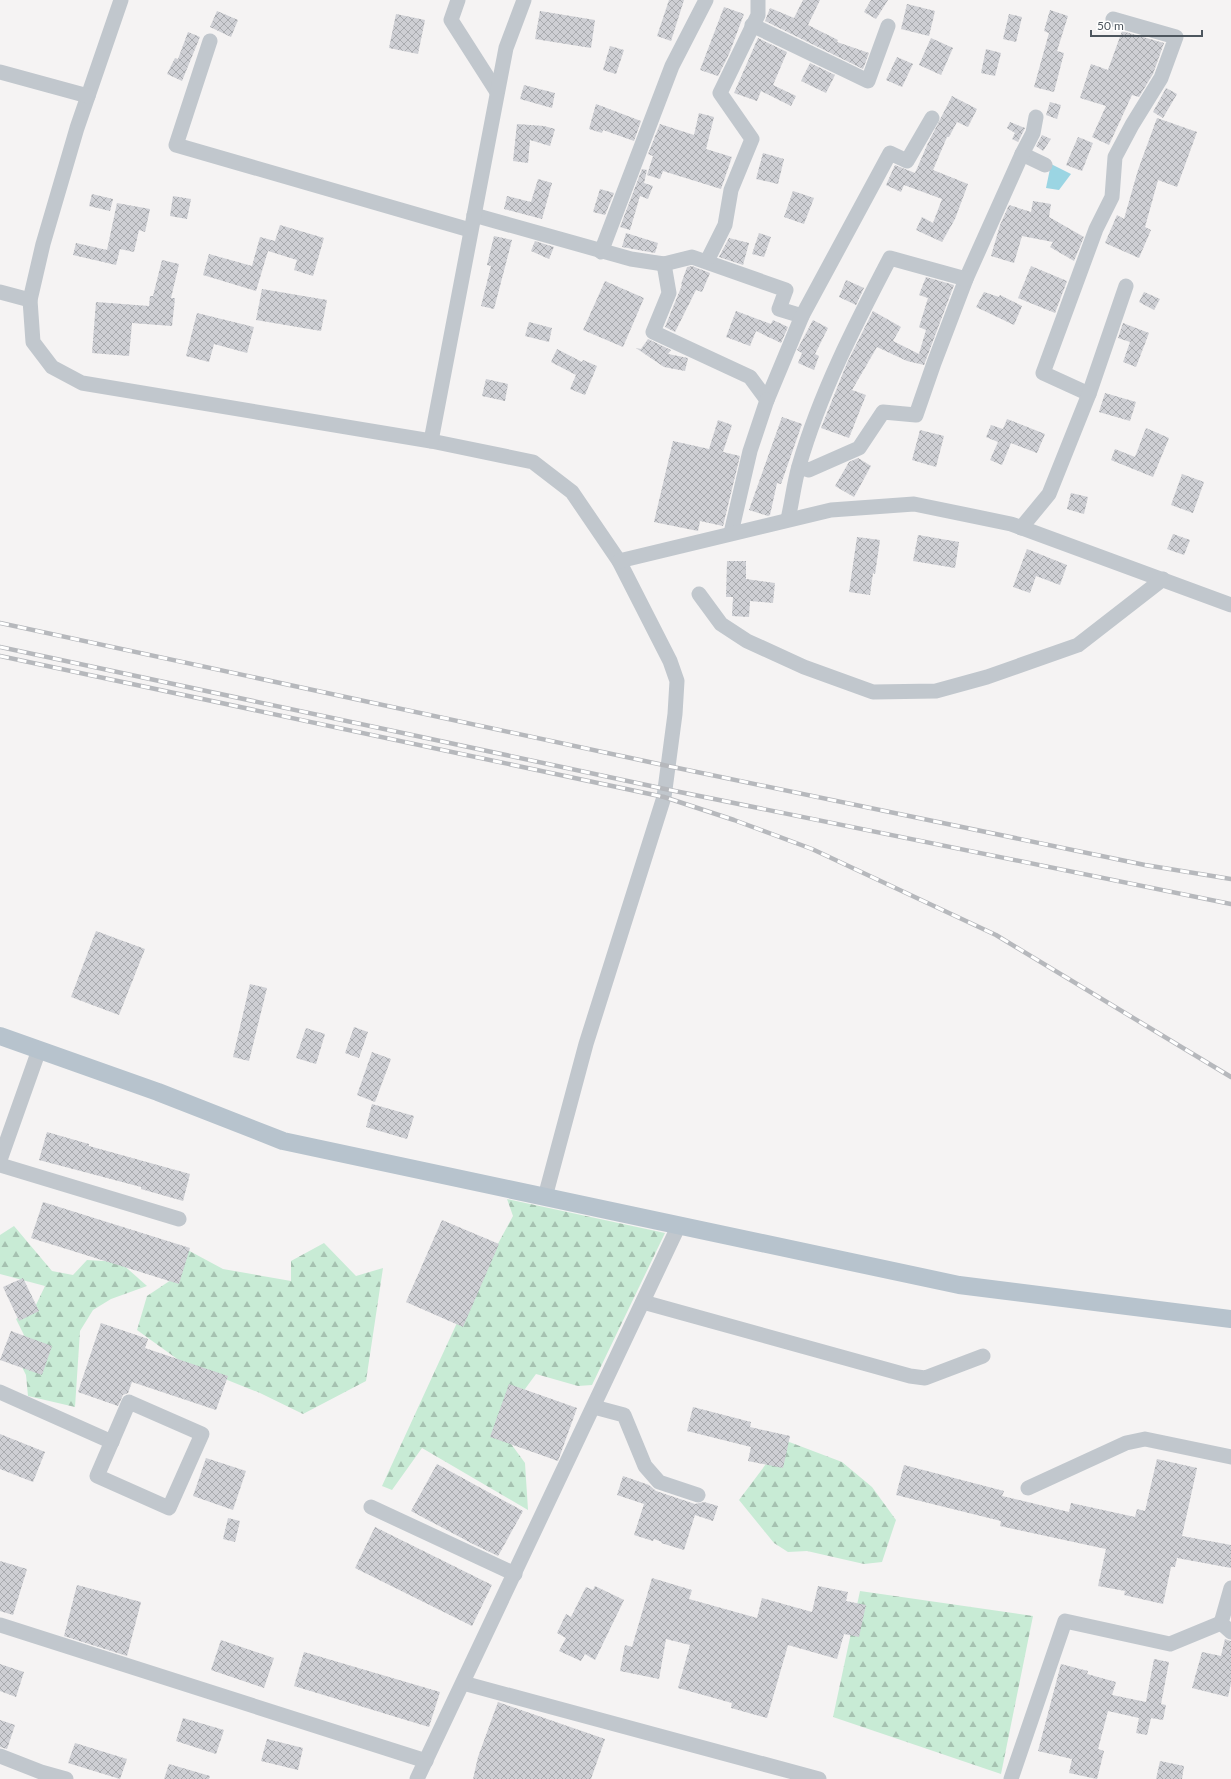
<svg xmlns="http://www.w3.org/2000/svg" width="1231" height="1779" viewBox="0 0 1231 1779" font-family="Lato,sans-serif">
	<style>
		.forest { fill: url(#forest-firs) }
		.water { fill: #9bd5e3 }
		.building { fill: url(#building-cross-hatch) }
		.lines { fill: none; stroke-linecap: round; stroke-linejoin: round }
		.minor { stroke: #c1c7cd; stroke-width: 15 }
		.major { stroke: #b7c3cd; stroke-width: 18 }
		.rail-casing { stroke: #b6b8bc; stroke-width: 4.5 }
		.rail { stroke: #fff; stroke-width: 3; stroke-dasharray: 9; stroke-linecap: butt }
	</style>
	<defs>
		<pattern id="forest-firs" width="22" height="20" patternUnits="userSpaceOnUse"><rect width="22" height="20" fill="#c8ebd5"/><path d="M5 1l3.5 6h-7zM16 11l3.5 6h-7z" fill="#a5c1b0"/></pattern>
		<pattern id="building-cross-hatch" width="8" height="8" patternUnits="userSpaceOnUse"><rect width="8" height="8" fill="#cecfd4"/><path d="M0 0l8 8M0 8l8-8" fill="none" stroke="#a9abaf"/></pattern>
	</defs>
	<rect width="100%" height="100%" fill="#f5f3f3"/>
	<!-- forest -->
	<g class="forest">
		<polygon points="507,1199 665,1233 592,1385 578,1386 536,1374 498,1426 525,1463 528,1510 422,1448 392,1490 382,1486 467,1301 513,1216"/>
		<polygon points="14,1226 52,1271 73,1275 87,1260 120,1262 147,1286 111,1299 93,1310 80,1331 75,1407 28,1396 26,1375 11,1345 30,1347 16,1319 35,1307 45,1286 0,1274 0,1235"/>
		<polygon points="324,1243 356,1276 383,1268 366,1381 303,1414 260,1393 180,1361 137,1330 147,1296 171,1280 182,1247 223,1269 291,1281 291,1261"/>
		<polygon points="784,1440 842,1462 872,1487 896,1520 882,1562 864,1564 807,1551 788,1552 774,1543 739,1500"/>
		<polygon points="860,1591 1033,1616 1001,1774 833,1717"/>
	</g>
	<!-- water -->
	<polygon class="water" points="1051,164 1071,174 1059,190 1046,188"/>
	<!-- building -->
	<g class="building">
		<polygon points="669,0 684,0 671,41 657,36"/>
		<polygon points="803,0 820,0 808,25 838,40 837,42 869,53 863,69 765,21 770,8 794,18"/>
		<polygon points="871,0 888,0 876,19 864,12"/>
		<polygon points="907,4 935,11 929,36 901,29"/>
		<polygon points="724,7 744,14 729,54 718,76 700,70"/>
		<polygon points="1050,10 1068,16 1057,51 1064,53 1054,92 1034,87 1049,33 1044,31"/>
		<polygon points="217,11 238,20 231,37 210,27"/>
		<polygon points="540,11 595,20 591,48 535,39"/>
		<polygon points="396,14 425,20 418,54 389,48"/>
		<polygon points="1009,14 1022,17 1016,42 1003,39"/>
		<polygon points="1122,31 1164,43 1153,74 1139,97 1132,95 1109,145 1092,137 1106,106 1080,98 1091,64 1108,70"/>
		<polygon points="188,32 200,37 182,81 167,74 175,58 178,59"/>
		<polygon points="758,38 787,52 773,85 796,96 791,106 761,91 757,101 734,93"/>
		<polygon points="931,38 953,48 941,75 919,65"/>
		<polygon points="610,46 624,50 616,74 603,70"/>
		<polygon points="986,49 1001,53 995,76 981,73"/>
		<polygon points="897,57 913,64 902,87 886,80"/>
		<polygon points="810,63 835,75 826,93 801,81"/>
		<polygon points="524,85 555,93 552,108 520,99"/>
		<polygon points="1166,88 1177,94 1163,118 1153,112"/>
		<polygon points="952,96 977,109 968,127 957,122 949,137 947,137 933,170 968,184 955,219 942,242 916,230 922,217 933,223 942,199 904,185 901,192 886,185 895,165 915,173 928,143"/>
		<polygon points="1050,102 1061,105 1057,119 1046,115"/>
		<polygon points="596,104 641,121 634,141 603,130 602,133 589,129"/>
		<polygon points="699,113 714,117 706,149 732,157 721,189 663,171 660,179 647,175 653,156 648,154 660,124 694,135"/>
		<polygon points="1157,118 1197,132 1177,187 1158,180 1145,227 1151,230 1139,258 1105,243 1117,215 1124,219 1138,170"/>
		<polygon points="1010,122 1025,128 1018,142 1012,139 1015,133 1007,128"/>
		<polygon points="517,124 544,126 555,129 550,146 530,140 528,163 513,161"/>
		<polygon points="1042,135 1051,139 1043,151 1036,146"/>
		<polygon points="1078,137 1093,143 1082,171 1066,165"/>
		<polygon points="763,153 784,159 778,184 756,179"/>
		<polygon points="642,169 647,170 644,183 653,186 648,199 640,196 630,230 620,227"/>
		<polygon points="538,179 552,183 542,219 504,209 507,196 531,202"/>
		<polygon points="600,189 614,193 605,215 593,212"/>
		<polygon points="793,191 814,198 804,224 784,217"/>
		<polygon points="92,194 113,199 110,211 89,206"/>
		<polygon points="173,196 191,199 187,219 170,216"/>
		<polygon points="1033,201 1051,204 1049,217 1084,237 1074,261 1050,247 1053,242 1022,236 1014,263 991,256 1000,225 1009,205 1031,212"/>
		<polygon points="117,203 150,209 145,232 139,230 134,252 120,249 116,265 73,255 76,243 107,250"/>
		<polygon points="280,225 324,238 313,276 294,270 297,260 268,251 256,291 203,275 209,254 252,266 260,237 275,241"/>
		<polygon points="626,233 658,243 655,253 622,247"/>
		<polygon points="759,233 771,237 764,257 752,254"/>
		<polygon points="494,236 512,240 494,309 481,306 491,266 487,265"/>
		<polygon points="729,238 749,243 743,265 719,257"/>
		<polygon points="535,241 554,247 549,259 531,251"/>
		<polygon points="162,260 179,264 171,298 175,298 172,326 132,323 129,356 92,353 96,302 149,306 150,296 153,296"/>
		<polygon points="692,266 710,273 702,292 696,290 675,332 665,327 682,285 681,284 687,267"/>
		<polygon points="1031,266 1067,281 1055,313 1018,298"/>
		<polygon points="926,277 954,285 924,365 907,361 877,347 852,390 866,395 849,438 821,428 847,363 873,311 901,327 893,341 919,354 926,330 919,327 928,298 919,295"/>
		<polygon points="846,280 864,288 856,305 839,297"/>
		<polygon points="605,281 644,298 623,347 583,330"/>
		<polygon points="262,289 327,300 321,331 256,320"/>
		<polygon points="984,292 999,297 1000,295 1022,306 1014,325 976,307"/>
		<polygon points="1144,292 1160,299 1154,310 1139,302"/>
		<polygon points="736,311 771,324 773,320 788,327 781,343 756,331 750,346 726,337"/>
		<polygon points="197,313 254,327 247,353 214,344 209,362 186,356"/>
		<polygon points="813,320 828,328 815,354 819,356 814,370 798,363 802,353 797,350"/>
		<polygon points="529,322 552,328 549,342 525,336"/>
		<polygon points="1123,323 1149,333 1136,367 1123,362 1130,342 1118,338"/>
		<polygon points="648,339 671,350 668,354 688,358 685,371 664,367 636,348 641,349"/>
		<polygon points="557,349 582,362 583,360 597,366 585,395 570,389 576,375 551,362"/>
		<polygon points="486,379 508,384 505,401 482,396"/>
		<polygon points="1105,393 1136,402 1130,421 1099,412"/>
		<polygon points="782,417 802,424 781,484 777,483 770,515 768,516 749,510"/>
		<polygon points="1007,419 1045,434 1037,453 1011,443 1002,465 990,460 998,442 986,437 991,425 1003,429"/>
		<polygon points="718,420 732,425 723,452 740,456 723,526 700,521 698,531 654,522 673,441 709,449"/>
		<polygon points="1146,428 1169,438 1153,477 1111,460 1115,449 1135,457"/>
		<polygon points="920,430 944,436 936,467 912,460"/>
		<polygon points="858,458 871,466 854,497 835,486 849,462"/>
		<polygon points="1182,474 1204,482 1193,513 1171,505"/>
		<polygon points="1071,493 1088,497 1084,514 1067,509"/>
		<polygon points="1173,534 1190,540 1184,555 1167,549"/>
		<polygon points="918,535 959,542 955,568 913,561"/>
		<polygon points="857,537 880,540 875,574 873,573 870,595 849,592"/>
		<polygon points="1027,549 1067,565 1060,585 1036,576 1030,593 1013,587"/>
		<polygon points="727,561 746,561 746,579 775,583 773,603 750,601 749,617 732,616 733,597 726,597"/>
		<polygon points="96,931 145,949 119,1015 71,997"/>
		<polygon points="250,984 267,988 249,1061 233,1057"/>
		<polygon points="354,1027 368,1032 359,1058 345,1053"/>
		<polygon points="306,1028 325,1034 316,1064 296,1058"/>
		<polygon points="372,1052 391,1059 375,1102 357,1095"/>
		<polygon points="372,1104 414,1116 407,1139 366,1127"/>
		<polygon points="47,1132 89,1144 89,1146 190,1174 183,1201 141,1189 141,1187 39,1160"/>
		<polygon points="43,1202 190,1248 179,1284 31,1238"/>
		<polygon points="442,1220 499,1244 463,1327 406,1302"/>
		<polygon points="23,1278 39,1311 19,1321 3,1287"/>
		<polygon points="101,1323 148,1339 145,1348 228,1376 216,1410 132,1382 128,1393 123,1395 118,1406 78,1392"/>
		<polygon points="11,1331 52,1346 42,1375 0,1360"/>
		<polygon points="509,1384 577,1408 558,1461 490,1437"/>
		<polygon points="693,1407 751,1422 750,1427 790,1436 783,1468 748,1461 751,1447 687,1431"/>
		<polygon points="0,1434 45,1452 33,1482 0,1469"/>
		<polygon points="206,1458 246,1471 233,1510 193,1496"/>
		<polygon points="1157,1459 1197,1468 1182,1536 1231,1545 1231,1568 1177,1558 1175,1567 1171,1567 1163,1604 1124,1595 1125,1591 1098,1586 1106,1549 1000,1526 1001,1521 896,1495 904,1465 1004,1491 1002,1496 1069,1512 1071,1503 1135,1517 1137,1509 1145,1511"/>
		<polygon points="437,1464 523,1511 498,1556 473,1544 411,1511"/>
		<polygon points="623,1476 649,1485 656,1491 695,1504 704,1502 718,1506 713,1521 695,1515 684,1550 661,1543 662,1542 654,1539 653,1541 634,1535 644,1504 617,1495"/>
		<polygon points="228,1518 240,1521 235,1542 223,1539"/>
		<polygon points="375,1527 492,1585 472,1626 355,1568"/>
		<polygon points="0,1561 27,1569 13,1615 0,1611"/>
		<polygon points="652,1578 692,1590 689,1599 757,1618 762,1598 812,1612 818,1586 848,1592 846,1601 866,1605 859,1637 844,1634 837,1659 788,1645 767,1718 731,1708 732,1703 678,1688 690,1645 666,1639 659,1679 620,1671 625,1645 632,1647"/>
		<polygon points="77,1585 141,1602 127,1656 64,1636"/>
		<polygon points="595,1586 624,1600 595,1660 585,1654 581,1661 559,1651 566,1638 557,1633 566,1614 571,1617 586,1587 593,1590"/>
		<polygon points="1225,1639 1231,1641 1231,1683 1228,1697 1192,1688 1202,1652 1221,1656"/>
		<polygon points="221,1640 274,1658 264,1688 211,1670"/>
		<polygon points="304,1652 440,1692 429,1727 294,1686"/>
		<polygon points="1154,1659 1169,1662 1161,1704 1166,1705 1163,1720 1151,1718 1147,1735 1136,1733 1139,1718 1108,1711 1098,1749 1104,1751 1097,1779 1069,1773 1072,1759 1038,1751 1061,1664 1088,1671 1087,1674 1116,1682 1112,1695 1146,1702"/>
		<polygon points="0,1664 24,1672 16,1697 0,1691"/>
		<polygon points="498,1702 605,1739 591,1779 473,1779 478,1757"/>
		<polygon points="183,1718 224,1730 216,1754 176,1741"/>
		<polygon points="0,1720 15,1725 7,1749 0,1747"/>
		<polygon points="267,1739 303,1748 298,1770 261,1761"/>
		<polygon points="75,1743 127,1759 120,1779 68,1763"/>
		<polygon points="1160,1761 1184,1766 1182,1779 1156,1779"/>
		<polygon points="169,1764 210,1776 209,1779 164,1779"/>
	</g>
	<g class="lines">
		<!-- minor -->
		<g class="minor">
			<polyline points="121,0 77,128 43,244 30,300 33,342 52,367 82,383 431,441 533,462 572,492 619,561 670,661 677,681 675,714 664,797 586,1044 545,1197"/>
			<polyline points="458,0 451,20 497,92"/>
			<polyline points="752,25 868,81 888,26"/>
			<polyline points="210,41 176,145 470,230"/>
			<polyline points="0,72 88,96"/>
			<polyline points="1022,154 1045,165"/>
			<polyline points="474,215 631,259 664,264 692,257 786,290 779,309 802,316"/>
			<polyline points="601,252 672,66 706,0"/>
			<polyline points="709,257 725,225 731,190 752,139 720,93 758,15 758,0"/>
			<polyline points="664,264 669,293 653,332 750,377 767,400 802,316 890,153 907,161 932,118"/>
			<polyline points="0,292 30,300"/>
			<polyline points="1089,394 1043,373 1096,229 1112,197 1115,157 1132,125 1161,78 1176,37 1113,19"/>
			<polyline points="431,441 506,48 524,0"/>
			<polyline points="799,467 809,470 859,448 883,412 916,415 934,363 966,279 1022,154 1033,133 1036,117"/>
			<path d="M788,519C792,502 794,483 799,466C820,393 855,325 890,258L966,279"/>
			<polyline points="1021,528 1049,494 1089,394 1126,286"/>
			<polyline points="731,533 750,451 767,400"/>
			<polyline points="619,561 831,510 914,504 1011,524 1231,605"/>
			<polyline points="699,594 721,624 747,641 804,667 873,692 936,691 987,677 1078,645 1163,579"/>
			<polyline points="0,1160 39,1050"/>
			<polyline points="0,1165 179,1219"/>
			<polyline points="643,1302 910,1376 925,1378 983,1356"/>
			<polyline points="0,1392 112,1442"/>
			<polygon points="129,1402 202,1434 169,1508 97,1476"/>
			<polyline points="594,1407 624,1415 645,1466 659,1482 698,1495"/>
			<polyline points="1028,1488 1126,1443 1145,1439 1231,1457"/>
			<polyline points="371,1507 515,1574"/>
			<polyline points="1231,1588 1221,1623 1231,1632"/>
			<polyline points="0,1625 426,1761"/>
			<polyline points="463,1683 819,1779"/>
			<polyline points="0,1756 41,1772 66,1779"/>
			<polyline points="417,1779 679,1225"/>
			<polyline points="1011,1779 1065,1621 1170,1644 1221,1623"/>
		</g>
		<!-- major -->
		<polyline class="major" points="0,1036 158,1092 283,1141 959,1285 1231,1319"/>
		<defs>
			<g id="rail">
				<polyline points="0,623 668,766 1145,865 1231,879"/>
				<polyline points="0,647 665,789 1231,904"/>
				<polyline points="0,656 664,797 734,820 812,849 996,935 1231,1077"/>
			</g>
		</defs>
		<!-- rail casing -->
		<use href="#rail" class="rail-casing"/>
		<!-- rail -->
		<use href="#rail" class="rail"/>
	</g>
	<!-- scale -->
	<path d="M1091 30v6h111v-6" fill="none" stroke="#4d565e" stroke-width="2"/>
	<text x="1097" y="30" font-size="12" fill="#4d565e" stroke="#ffffff" stroke-width="3" paint-order="stroke">50 m</text>
</svg>
